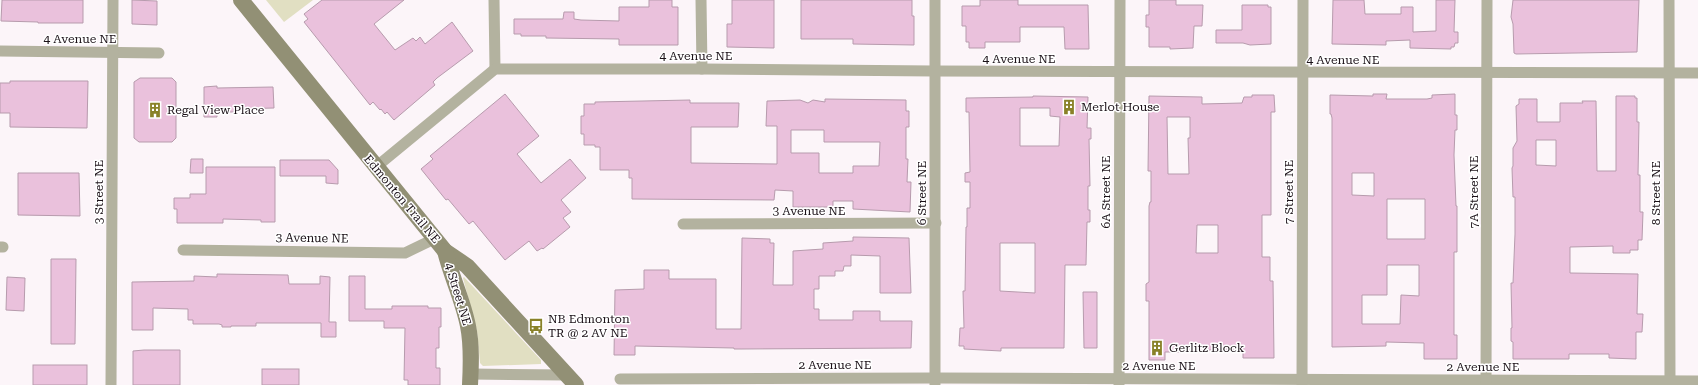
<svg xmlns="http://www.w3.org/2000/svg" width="1698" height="385" viewBox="0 0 1698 385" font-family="'Roboto Serif',serif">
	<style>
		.green { fill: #e1dfc2 }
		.building { fill: #eac1dc; stroke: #b79bad; fill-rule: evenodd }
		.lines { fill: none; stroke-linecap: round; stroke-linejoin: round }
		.minor { stroke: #b3b29f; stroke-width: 11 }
		.secondary { stroke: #929075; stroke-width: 16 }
		.labels { text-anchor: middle; stroke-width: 3; stroke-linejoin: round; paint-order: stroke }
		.street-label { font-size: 12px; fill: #1a1017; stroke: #fff }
		.poi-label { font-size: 12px; fill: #1a1017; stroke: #fff; text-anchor: start }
	</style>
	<rect width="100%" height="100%" fill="#fcf5f9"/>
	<!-- green -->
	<g class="green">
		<polygon points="266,0 313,0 284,22"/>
		<polygon points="464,277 541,360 541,364 483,366 480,363 477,331 463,278"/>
	</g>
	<!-- building -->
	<g class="building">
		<polygon points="2,0 83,0 83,23 38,23 38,22 1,21"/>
		<polygon points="132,0 157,1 157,25 132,24"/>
		<polygon points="322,0 404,0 374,24 395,50 413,38 416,41 420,37 425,44 452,22 473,51 437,78 433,82 435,85 394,120 387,112 385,114 381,109 380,110 373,102 370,105 304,22 308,19 304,14"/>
		<polygon points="649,0 672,0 672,7 678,7 678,45 619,45 619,39 546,38 546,36 521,36 521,34 514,34 514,19 563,19 564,12 574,12 574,19 581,20 619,21 619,7 649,7"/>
		<polygon points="732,0 774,0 774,48 727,47 727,24 732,24"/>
		<polygon points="801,0 912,0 912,16 914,16 914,45 853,44 853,39 801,39"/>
		<polygon points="980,0 1018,0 1018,5 1088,5 1089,49 1065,49 1064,27 1020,27 1020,42 985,42 985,48 969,48 969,42 966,42 966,26 962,26 962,6 980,6"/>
		<polygon points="1149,0 1176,0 1176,5 1203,5 1202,26 1194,26 1193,48 1170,49 1170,47 1149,47 1149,27 1146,27 1146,15 1149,15"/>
		<polygon points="1333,0 1364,0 1365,14 1401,14 1401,7 1413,7 1413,32 1436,31 1436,0 1455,0 1454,32 1458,32 1458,43 1455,43 1454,47 1451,47 1451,49 1410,48 1410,40 1386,41 1386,45 1332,44"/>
		<polygon points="1513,0 1639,0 1637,52 1516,54 1514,53 1513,24 1511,17"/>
		<polygon points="1242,5 1268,5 1268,7 1271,7 1271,44 1250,45 1243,43 1216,43 1216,30 1242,30"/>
		<polygon points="140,78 172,78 176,82 176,138 172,142 139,142 134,138 134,82"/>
		<polygon points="10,81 88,81 87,128 10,127 10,113 0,113 0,83 10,83"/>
		<polygon points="217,86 217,88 273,87 274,108 234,109 234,112 217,112 217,117 204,117 204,87"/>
		<polygon points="505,94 539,136 517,154 541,183 570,159 586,178 561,200 571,212 563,218 570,227 543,249 542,248 537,251 529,241 505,260 473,221 469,224 448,199 446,200 421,169 433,159 430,156"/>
		<path d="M1373,94H1387L1386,99H1427L1432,98V95L1455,94V115H1457V130H1455L1454,155L1456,206H1457V252H1454V335H1457V359H1424V343L1386,342V346L1332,347V118L1331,114H1330V95L1373,96ZM1352,173H1374V196L1352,195ZM1387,199H1425V239H1387ZM1387,265H1419V296L1401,295L1400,324H1362V295H1387Z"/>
		<path d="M1252,95H1274L1275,112H1271V215H1262V257H1270V281H1273L1274,358H1243V350H1202V352H1165V360H1149V301H1146V284L1149,282V206L1150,202H1151V171H1148L1149,96L1202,97V104L1242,103L1244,97H1252ZM1167,117H1190V138H1188L1189,174H1168ZM1197,225H1218V253H1196Z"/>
		<path d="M1033,96L1088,97L1087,128H1091V139H1089L1090,186H1088V210H1090V222H1087L1086,265H1065L1064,348H1001V351L964,349V346H959L960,328H964L963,291H965L966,227H967V208H970V182H965V173L970,172L969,112H966V98L1033,97ZM1020,108H1050V116L1060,117L1059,146H1020ZM1000,243H1035V293L1000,291Z"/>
		<path d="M1616,96H1635V98H1637V122H1639L1638,175H1640V212H1643L1642,240H1638V250H1630V253H1613V246L1570,247V273L1638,274L1637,314H1643L1642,332H1636V359L1609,358V354H1569V359H1513V342L1511,341V328H1512L1511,283H1513L1515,234V197H1513L1512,168L1513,166V148L1517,141L1516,106L1519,104V99H1537V122H1560V103H1583L1582,101H1596L1597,171H1616ZM1536,140H1556V166L1536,165Z"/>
		<path d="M825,99L906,100V111H909V127H906V159H908L907,182H911L910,212L853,209V201H833V207H793V191L775,190L774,200L632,199V178H629V170H600V147H595V145H584V134H581V116H584V104H595V102L690,100V103H739L738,127H691V163L777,164V126H766L767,101L800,100L808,103L813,100L825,102ZM791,130H824V142H880L879,166H853V173H819V153H791Z"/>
		<polygon points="191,159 203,159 203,173 190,173"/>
		<polygon points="280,160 329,160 338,170 338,184 326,183 326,176 280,176"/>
		<polygon points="206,167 275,167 275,222 261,222 261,220 223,219 223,223 177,223 177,209 174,209 174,198 190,198 190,194 206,194"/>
		<polygon points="18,173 79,173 80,216 18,215"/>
		<polygon points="853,237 909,238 911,293 880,293 880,256 851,255 851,266 844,266 843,271 835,271 835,276 819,276 819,289 814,289 814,309 819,309 819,320 853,320 853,311 880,311 880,321 912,321 911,348 741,349 734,349 734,348 635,346 635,355 614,355 615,290 644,289 644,270 669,270 669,279 716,279 716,329 741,329 742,238 770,239 770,243 774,243 773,285 793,285 793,251 823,249 823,243 853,241"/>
		<polygon points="51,259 76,259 75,344 51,344"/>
		<polygon points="217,274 288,275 289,284 320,284 320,276 330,277 329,322 336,322 336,337 321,337 321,323 256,323 256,326 231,326 231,327 222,327 222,325 219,324 193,324 193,320 188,320 188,309 153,308 153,330 132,330 132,282 194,281 194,276 217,277"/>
		<polygon points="349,276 365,276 365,309 392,309 392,306 428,306 428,308 441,308 441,327 439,327 439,348 436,348 436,368 440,368 440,385 408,385 408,380 404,380 405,328 384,328 384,321 349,321"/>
		<polygon points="7,277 25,278 24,311 6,310"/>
		<polygon points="1083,292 1097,292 1097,348 1084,348"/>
		<polygon points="144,350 180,350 180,385 133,385 133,351"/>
		<rect x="33" y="365" width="54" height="20"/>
		<rect x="262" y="369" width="37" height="16"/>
	</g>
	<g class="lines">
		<!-- minor -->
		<g class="minor">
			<polyline points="494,0 495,69"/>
			<polyline points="701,0 702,69"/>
			<polyline points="1669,0 1670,385"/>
			<polyline points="0,51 159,53"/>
			<polyline points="376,167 495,69 702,69 934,71 1698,73"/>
			<polyline points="683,224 936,223"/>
			<polyline points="0,247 3,247"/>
			<polyline points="183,250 405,253 436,238"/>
			<polyline points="471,374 566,375"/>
			<polyline points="620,379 935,378 1698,381"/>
			<polyline points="935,384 935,0"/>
			<polyline points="111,385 113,0"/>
			<polyline points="1119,385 1120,0"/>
			<polyline points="1302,385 1303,0"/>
			<polyline points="1486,385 1487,0"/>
		</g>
		<!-- secondary -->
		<g class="secondary">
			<polyline points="241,0 445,251 467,266 576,385"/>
			<path d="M445,251C451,276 463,300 468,326C472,345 471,366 470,385"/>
		</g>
	</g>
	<!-- icons -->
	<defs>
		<symbol id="building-bare" viewBox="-9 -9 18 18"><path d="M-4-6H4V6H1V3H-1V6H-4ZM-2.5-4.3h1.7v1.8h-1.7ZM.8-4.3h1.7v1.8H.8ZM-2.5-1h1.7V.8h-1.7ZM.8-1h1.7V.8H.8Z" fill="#898128" stroke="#fff" stroke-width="2.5" paint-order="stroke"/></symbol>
		<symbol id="bus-bare" viewBox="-9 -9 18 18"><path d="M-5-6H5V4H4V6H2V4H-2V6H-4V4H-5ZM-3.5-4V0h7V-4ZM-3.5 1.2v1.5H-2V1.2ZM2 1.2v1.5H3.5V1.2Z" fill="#898128" stroke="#fff" stroke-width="2.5" paint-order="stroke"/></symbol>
	</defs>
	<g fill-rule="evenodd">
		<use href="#building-bare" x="1058" y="96" width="22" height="22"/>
		<use href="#building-bare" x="144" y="99" width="22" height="22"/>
		<use href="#bus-bare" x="525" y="315" width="22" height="22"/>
		<use href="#building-bare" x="1146" y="337" width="22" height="22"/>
	</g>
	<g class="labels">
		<!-- street labels -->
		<g class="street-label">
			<text x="80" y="43">4 Avenue NE</text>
			<text x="696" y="60">4 Avenue NE</text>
			<text x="1019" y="63">4 Avenue NE</text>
			<text x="1343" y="64">4 Avenue NE</text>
			<text transform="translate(99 192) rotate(-90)" y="4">3 Street NE</text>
			<text transform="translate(1106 192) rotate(-90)" y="4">6A Street NE</text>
			<text transform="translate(1289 192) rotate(-90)" y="4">7 Street NE</text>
			<text transform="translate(1474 192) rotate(-90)" y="4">7A Street NE</text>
			<text transform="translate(922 193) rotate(-90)" y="4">6 Street NE</text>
			<text transform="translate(1656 193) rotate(-90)" y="4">8 Street NE</text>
			<text transform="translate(402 199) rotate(50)" y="4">Edmonton Trail NE</text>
			<text x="809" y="215">3 Avenue NE</text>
			<text transform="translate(312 238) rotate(1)" y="4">3 Avenue NE</text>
			<text transform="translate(458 294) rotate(73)" y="4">4 Street NE</text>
			<text x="835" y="369">2 Avenue NE</text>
			<text x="1159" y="370">2 Avenue NE</text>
			<text x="1483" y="371">2 Avenue NE</text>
		</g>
		<!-- poi labels -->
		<g class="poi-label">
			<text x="1081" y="111">Merlot House</text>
			<text x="167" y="114">Regal View Place</text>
			<text x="548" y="323">NB Edmonton<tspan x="548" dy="14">TR @ 2 AV NE</tspan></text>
			<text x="1169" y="352">Gerlitz Block</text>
		</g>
	</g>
</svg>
